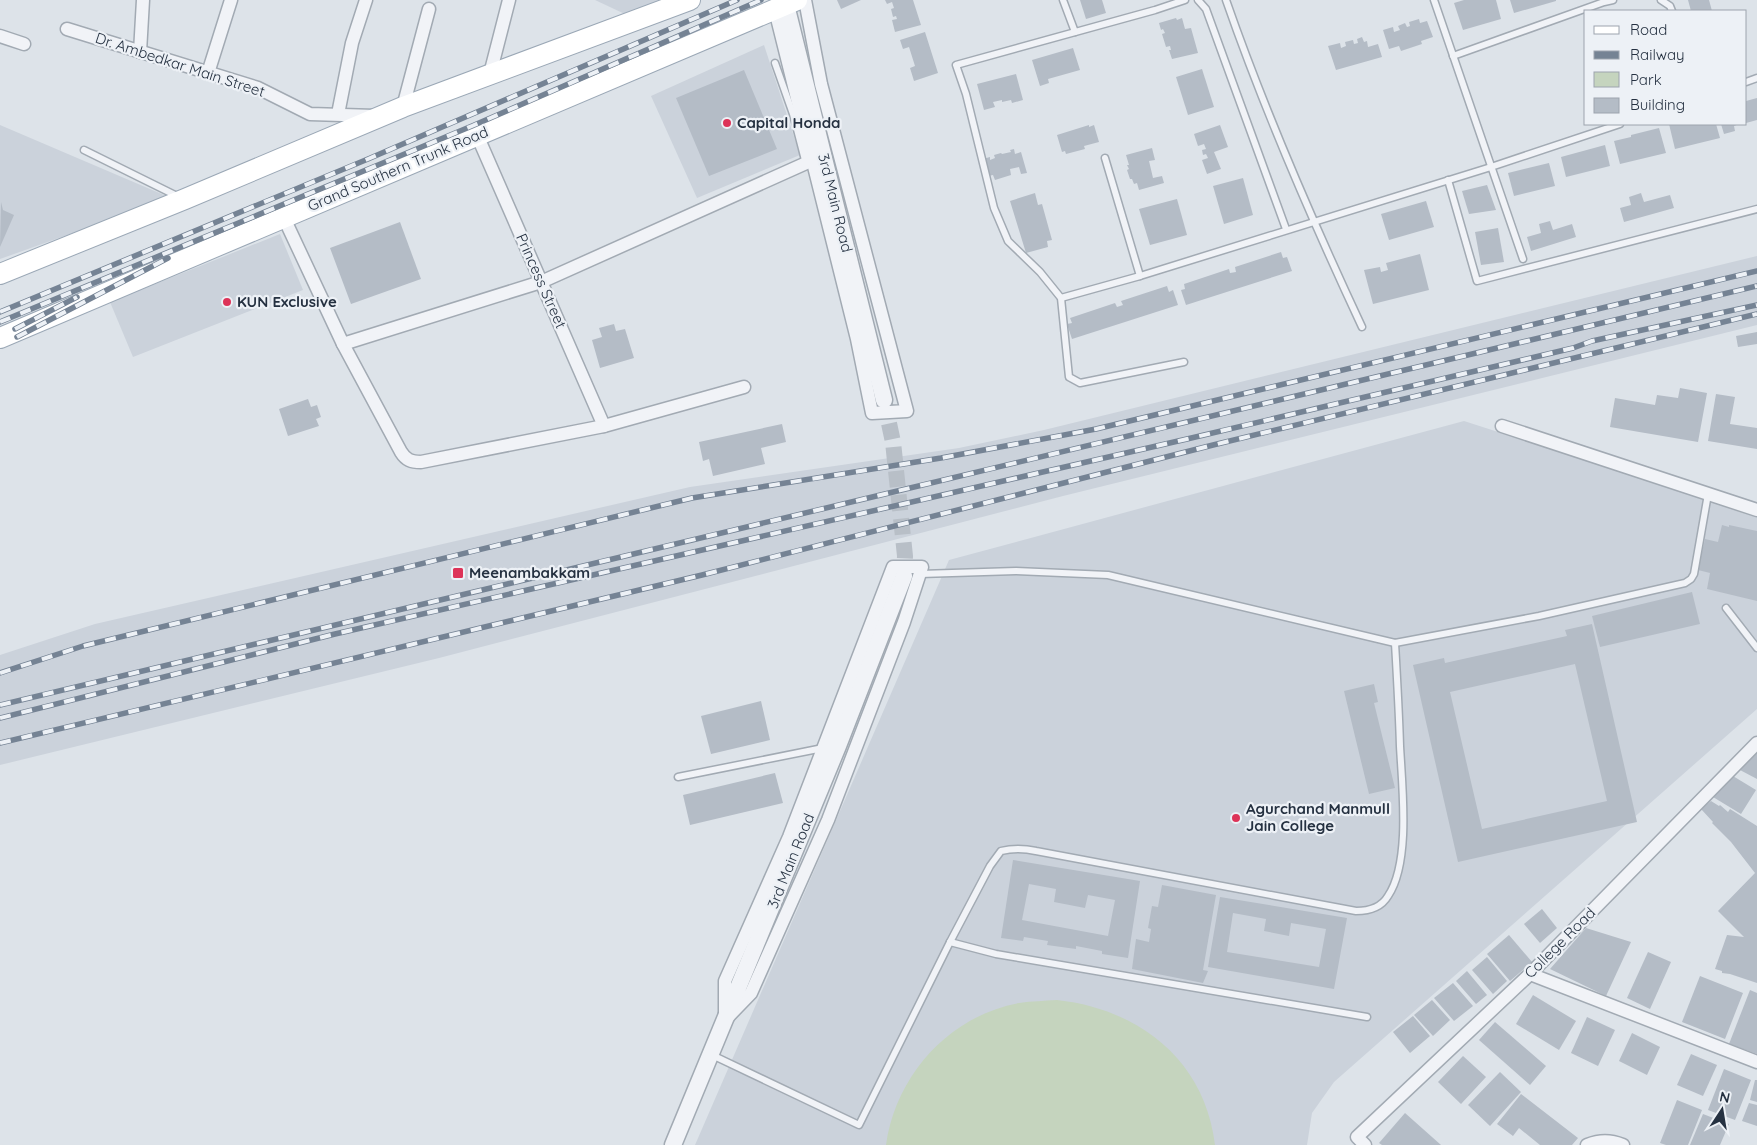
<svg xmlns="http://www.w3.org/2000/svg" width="1757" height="1145" viewBox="0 0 1757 1145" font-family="Quicksand,sans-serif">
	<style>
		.built { fill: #cbd2db }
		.green { fill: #c5d4be }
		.building { fill: #b4bcc6; fill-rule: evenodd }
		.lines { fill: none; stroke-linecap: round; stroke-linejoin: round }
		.tertiary-tunnel { stroke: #b8bfc7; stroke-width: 16; stroke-dasharray: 16 8; stroke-linecap: butt }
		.service-casing { stroke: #a2aab3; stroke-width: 9 }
		.minor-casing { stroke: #a2aab3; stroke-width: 15 }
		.tertiary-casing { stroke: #a2aab3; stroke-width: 19 }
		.primary-casing { stroke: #9ba8b6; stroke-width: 22 }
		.service { stroke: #f1f3f7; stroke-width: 6 }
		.minor { stroke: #f1f3f7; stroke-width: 12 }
		.tertiary { stroke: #f1f3f7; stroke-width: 16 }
		.primary { stroke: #fff; stroke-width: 20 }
		.rail-casing { stroke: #758394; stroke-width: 5.5 }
		.rail { stroke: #edf1f6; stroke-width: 4; stroke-dasharray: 11; stroke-linecap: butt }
		.poi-dot { fill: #dd3358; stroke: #edf1f6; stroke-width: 2 }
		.labels { text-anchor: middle; stroke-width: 4.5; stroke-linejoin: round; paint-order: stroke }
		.street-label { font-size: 15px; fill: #253141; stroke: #edf1f6 }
		.poi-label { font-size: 15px; font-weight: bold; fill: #253141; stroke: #edf1f6; text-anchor: start }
	</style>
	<rect width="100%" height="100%" fill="#dde3e9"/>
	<!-- built -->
	<g class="built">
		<polygon points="595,0 662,0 627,15"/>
		<polygon points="764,45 800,155 697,198 651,96"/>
		<polygon points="0,125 171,198 0,259"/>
		<polygon points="280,234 303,290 133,357 110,302"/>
		<polygon points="1757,256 1757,325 1063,496 439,658 0,765 0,655 95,624 690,487 959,448 1044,430"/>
		<polygon points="1464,421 1757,516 1757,709 1334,1082 1312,1113 1307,1145 695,1145 949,560"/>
	</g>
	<!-- green -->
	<path class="green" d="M1057,1000C1139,1009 1205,1060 1215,1145H886C896,1075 949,1016 1019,1003C1032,1001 1044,1001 1057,1000Z"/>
	<!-- building -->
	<g class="building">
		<polygon points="837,0 861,0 841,9"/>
		<polygon points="885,0 913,0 921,25 895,32 892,20 897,19 896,16 893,17 891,9 894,8 892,2 887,4"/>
		<polygon points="1080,0 1102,0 1106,13 1086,19"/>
		<polygon points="1464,0 1496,0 1501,19 1463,30 1454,3"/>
		<polygon points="1510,0 1556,0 1556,1 1514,13"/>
		<polygon points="1688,0 1709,0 1712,11 1691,11"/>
		<polygon points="1176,18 1177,20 1182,18 1185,29 1191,28 1198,53 1172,59 1169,50 1171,50 1170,46 1166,47 1162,34 1165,33 1163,29 1161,30 1159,23"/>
		<polygon points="1419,19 1420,23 1427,21 1433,37 1421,41 1422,44 1401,51 1399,46 1389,49 1383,30 1393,27 1394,32 1400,30 1398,26 1405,23 1407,27 1410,26 1409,22"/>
		<polygon points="925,32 938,73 914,81 910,68 915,66 909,47 903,49 900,40"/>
		<polygon points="1362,37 1364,42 1367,41 1368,47 1378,44 1382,57 1336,70 1328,46 1340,43 1341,48 1346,46 1345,42 1353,40 1354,44 1358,43 1357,39"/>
		<polygon points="1073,48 1080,70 1048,79 1049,83 1040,86 1032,60"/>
		<polygon points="1202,69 1214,107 1188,115 1176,77"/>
		<polygon points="744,70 777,149 709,176 676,98"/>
		<polygon points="1016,74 1023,100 1012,103 1011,100 1002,102 1002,100 993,102 995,107 984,110 977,84"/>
		<polygon points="1757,98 1757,120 1746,123 1746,101"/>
		<polygon points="1669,124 1716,124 1720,138 1675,149"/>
		<polygon points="1721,124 1739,124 1734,126 1735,131 1724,134"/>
		<polygon points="1089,125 1089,127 1094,125 1099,142 1084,146 1085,149 1066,154 1065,151 1062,152 1057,135"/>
		<polygon points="1220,125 1228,147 1214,152 1221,169 1207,174 1202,160 1208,158 1206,154 1203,155 1202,150 1206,149 1204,144 1198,146 1194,134"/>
		<polygon points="1659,128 1666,153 1620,164 1614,141 1631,137 1631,135"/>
		<polygon points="1605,145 1610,166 1566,177 1561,157"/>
		<polygon points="1152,148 1155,160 1149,161 1153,178 1162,176 1164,183 1139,190 1137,183 1134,184 1132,179 1130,179 1127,170 1129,169 1127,165 1129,165 1126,155"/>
		<polygon points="1014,149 1015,154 1021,152 1027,173 1021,174 1019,167 1010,169 1011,175 995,180 993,175 988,176 983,159 990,157 990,160 995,158 994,155 1001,153 1002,154 1011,152 1010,150"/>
		<polygon points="1549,163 1555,186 1514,196 1508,173"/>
		<polygon points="1243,178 1253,215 1224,224 1213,186"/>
		<polygon points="1487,185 1496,210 1469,214 1462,191"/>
		<polygon points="1035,193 1038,205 1042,204 1052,240 1047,241 1048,247 1026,253 1010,201"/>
		<polygon points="1641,193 1644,202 1670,195 1674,208 1624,222 1620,208 1631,205 1629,197"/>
		<polygon points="1177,199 1187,235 1150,245 1139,209"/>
		<polygon points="1426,201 1434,227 1389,240 1381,214"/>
		<polygon points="1,202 3,210 14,215 0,247"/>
		<polygon points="1550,221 1553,230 1572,224 1576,237 1531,251 1527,237 1541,233 1539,224"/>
		<polygon points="400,222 421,279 351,304 330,248"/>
		<polygon points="1498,228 1504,262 1481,265 1475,232"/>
		<polygon points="1281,252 1283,258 1287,257 1292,271 1186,305 1181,290 1185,289 1184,284 1229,269 1230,273 1236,272 1235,267"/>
		<polygon points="1420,254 1429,290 1373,304 1364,270 1380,267 1381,272 1388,270 1386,263"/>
		<polygon points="1167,286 1169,292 1173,290 1178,305 1072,339 1067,324 1072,323 1070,318 1115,303 1117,307 1123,305 1121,301"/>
		<polygon points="614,324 616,331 625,329 634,358 600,368 592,340 602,337 599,328"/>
		<polygon points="1757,332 1757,344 1738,347 1736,336"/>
		<polygon points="1680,388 1707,393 1698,442 1610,427 1615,398 1655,405 1657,395 1678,398"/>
		<polygon points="1716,394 1735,397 1730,424 1757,428 1757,449 1708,441"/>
		<polygon points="308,399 311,407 317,405 321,417 316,419 319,426 288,436 279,409"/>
		<polygon points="782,424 786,442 761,448 765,464 713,476 709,459 703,461 699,442"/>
		<polygon points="1722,525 1729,527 1729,525 1757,531 1757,601 1707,589 1710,573 1698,570 1705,539 1718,542"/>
		<polygon points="1692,592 1700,624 1600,647 1592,616"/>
		<path d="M1592,624L1637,822L1458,862L1413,665L1444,658L1445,663L1567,636L1565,630ZM1575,664L1607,801L1482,829L1450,692Z"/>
		<polygon points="1374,684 1378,702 1374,703 1395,788 1369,794 1344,691"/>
		<polygon points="761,701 770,740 711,754 701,716"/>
		<polygon points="1753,751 1757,753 1757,779 1740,770"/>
		<polygon points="775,773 783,803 690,825 683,795"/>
		<polygon points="1728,773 1756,790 1741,814 1713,797"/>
		<polygon points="1711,801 1719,806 1720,805 1728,812 1730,809 1757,826 1757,983 1730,974 1722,973 1722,971 1715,969 1727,935 1744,937 1718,911 1755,873 1731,842 1712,823 1713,822 1701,809"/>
		<path d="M1013,860L1140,881L1128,958L1102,954V951L1076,946V949L1047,945L1048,941L1024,937L1023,941L1001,938ZM1029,884L1056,889L1054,902L1085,908L1088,895L1115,900L1108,936L1022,920Z"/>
		<polygon points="1162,885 1216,895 1203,970 1208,971 1203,983 1132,969 1136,939 1149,942 1151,929 1148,928 1152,906 1158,907"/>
		<path d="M1220,897L1347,918L1334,989L1208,967ZM1233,913L1266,919L1264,931L1289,936L1291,923L1326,929L1319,967L1227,952Z"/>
		<polygon points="1542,909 1557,928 1540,943 1524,924"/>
		<polygon points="1586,928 1631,942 1606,996 1550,969"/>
		<polygon points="1509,935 1532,962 1510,981 1487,954"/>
		<polygon points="1648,952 1671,962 1650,1009 1627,998"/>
		<polygon points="1487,957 1507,981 1493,994 1472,970"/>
		<polygon points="1467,971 1487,995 1476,1004 1456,981"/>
		<polygon points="1700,976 1743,993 1725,1039 1682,1022"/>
		<polygon points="1453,983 1473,1006 1454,1021 1434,998"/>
		<polygon points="1750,990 1757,993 1757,1054 1729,1044"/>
		<polygon points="1533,995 1576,1021 1559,1050 1516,1024"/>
		<polygon points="1432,1000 1450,1020 1433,1036 1414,1015"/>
		<polygon points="1413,1016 1430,1036 1410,1053 1393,1032"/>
		<polygon points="1587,1017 1615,1030 1598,1066 1571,1053"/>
		<polygon points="1495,1022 1546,1066 1530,1085 1479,1040"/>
		<polygon points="1632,1033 1660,1047 1647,1075 1619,1061"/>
		<polygon points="1691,1054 1717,1065 1703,1096 1677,1085"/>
		<polygon points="1463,1056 1486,1077 1461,1104 1438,1082"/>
		<polygon points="1724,1069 1751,1080 1735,1120 1708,1110"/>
		<polygon points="1500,1072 1521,1092 1490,1126 1468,1105"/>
		<polygon points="1755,1080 1757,1080 1757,1102 1750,1100"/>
		<polygon points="1521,1094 1578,1138 1572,1145 1540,1145 1519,1128 1513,1136 1497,1124"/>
		<polygon points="1677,1100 1702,1110 1688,1145 1666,1145 1660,1143"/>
		<polygon points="1749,1103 1757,1105 1757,1126 1742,1121"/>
		<polygon points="1405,1113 1441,1145 1382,1145 1379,1143"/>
		<polygon points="1703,1114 1729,1124 1720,1145 1690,1145"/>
	</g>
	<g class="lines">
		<!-- tertiary-tunnel -->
		<polyline class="tertiary-tunnel" points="884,400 893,442 905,556 904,576"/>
		<defs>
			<g id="service">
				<polyline points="1063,0 1075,32"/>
				<polyline points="1198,0 1206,9 1286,229"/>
				<path d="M1226,0C1265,112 1312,220 1362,327"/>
				<polyline points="1434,0 1523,259"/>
				<polyline points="1661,0 1670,6 1672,11"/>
				<polyline points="1453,56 1604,2 1613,0"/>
				<polyline points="775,63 793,114 806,164"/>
				<polyline points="1746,82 1757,78"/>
				<polyline points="84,150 179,197"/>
				<polyline points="1105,158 1140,276"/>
				<polyline points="1448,180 1477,281 1757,209"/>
				<polyline points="1061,298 1140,276 1491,167 1620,124"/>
				<polyline points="1184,362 1080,383 1069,377 1061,298 1040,272 1008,241 994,208 966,94 956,65 1155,10 1185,0"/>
				<polyline points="920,574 1016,571 1108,575 1395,643 1539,616 1685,583 1691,579 1694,574 1708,494"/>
				<polyline points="1726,608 1757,648"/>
				<polyline points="678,777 823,748"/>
				<path d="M1367,1017L996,954L950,942L990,866L1001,851C1013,848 1023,848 1036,851L1356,911C1368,911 1381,908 1388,896C1411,862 1402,786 1400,746C1399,712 1397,677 1395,643"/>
				<polyline points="712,1055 859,1125 950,942"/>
			</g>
			<g id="minor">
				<polyline points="775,10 857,339 872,413 907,411 821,84 805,0"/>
				<polyline points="67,29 258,88 310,114 375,116"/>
				<polyline points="0,36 24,44"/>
				<polyline points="140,52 143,0"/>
				<polyline points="208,73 231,0"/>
				<polyline points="490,74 509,0"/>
				<polyline points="403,107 429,9"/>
				<polyline points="338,114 352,43 366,0"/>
				<polyline points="477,135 604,426"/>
				<path d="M284,218L343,344L401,452C406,460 411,462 421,462L604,426L744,387"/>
				<polyline points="343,344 541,282 813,160"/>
				<polyline points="1502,426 1757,510"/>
				<polygon points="893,567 922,567 904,622 828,820 751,993 725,1020 725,981 789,837"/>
				<polyline points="1530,974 1757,1062"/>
				<polyline points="1365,1145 1357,1137 1530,974 1757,743"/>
				<path d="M1587,1145C1600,1140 1610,1140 1623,1145"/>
			</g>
			<g id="tertiary">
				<polyline points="786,5 884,400"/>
				<polyline points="673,1145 838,746 904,576"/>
			</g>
			<g id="primary">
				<polyline points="0,274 185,199 403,107 690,0"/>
				<polyline points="0,338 797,0"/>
			</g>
		</defs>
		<!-- service casing -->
		<use href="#service" class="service-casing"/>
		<!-- minor casing -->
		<use href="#minor" class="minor-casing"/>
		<!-- tertiary casing -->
		<use href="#tertiary" class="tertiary-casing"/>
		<!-- primary casing -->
		<use href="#primary" class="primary-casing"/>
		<!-- service -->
		<use href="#service" class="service"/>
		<!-- minor -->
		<use href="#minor" class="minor"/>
		<!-- tertiary -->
		<use href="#tertiary" class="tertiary"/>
		<!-- primary -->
		<use href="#primary" class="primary"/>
		<defs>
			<g id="rail">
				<polyline points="0,312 368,159 737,0"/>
				<polyline points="0,322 472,126 761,0"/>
				<polyline points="15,329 77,297"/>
				<polyline points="17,337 168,258"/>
				<polyline points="0,673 83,646 692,498 941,458 1096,429 1757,271"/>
				<path d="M0,705C586,565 1171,426 1757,286"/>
				<polyline points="0,718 335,634 1187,439 1573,348 1592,341 1757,305"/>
				<polyline points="0,743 702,575 1213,445 1757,314"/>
			</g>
		</defs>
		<!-- rail casing -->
		<use href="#rail" class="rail-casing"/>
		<!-- rail -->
		<use href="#rail" class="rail"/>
	</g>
	<!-- markers -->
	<g class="poi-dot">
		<circle cx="727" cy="123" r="5"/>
		<circle cx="227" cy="302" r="5"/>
		<rect x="452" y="567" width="12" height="12" rx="2.5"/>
		<circle cx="1236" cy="818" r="5"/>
	</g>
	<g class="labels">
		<!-- street labels -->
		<g class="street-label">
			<text transform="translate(180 65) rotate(18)" y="5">Dr. Ambedkar Main Street</text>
			<text transform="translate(398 169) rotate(-23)" y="5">Grand Southern Trunk Road</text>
			<text transform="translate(835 203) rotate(76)" y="5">3rd Main Road</text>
			<text transform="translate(541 281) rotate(66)" y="5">Princess Street</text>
			<text transform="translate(791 861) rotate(-68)" y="5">3rd Main Road</text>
			<text transform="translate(1560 943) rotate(-45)" y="5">College Road</text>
		</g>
		<!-- poi labels -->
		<g class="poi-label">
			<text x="737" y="128">Capital Honda</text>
			<text x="237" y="307">KUN Exclusive</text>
			<text x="469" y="578">Meenambakkam</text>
			<text x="1246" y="814">Agurchand Manmull<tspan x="1246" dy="17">Jain College</tspan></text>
		</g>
	</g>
	<!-- legend -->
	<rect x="1584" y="10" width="162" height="115" fill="#edf1f6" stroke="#9da4ae"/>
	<rect x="1594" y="26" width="25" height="8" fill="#ffffff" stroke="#9da4ae"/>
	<text x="1630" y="35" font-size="15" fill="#253141">Road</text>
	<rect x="1594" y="51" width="25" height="8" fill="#758394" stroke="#9da4ae"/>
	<text x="1630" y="60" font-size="15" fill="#253141">Railway</text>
	<rect x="1594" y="72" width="25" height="15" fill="#c5d4be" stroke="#9da4ae"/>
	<text x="1630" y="85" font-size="15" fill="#253141">Park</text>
	<rect x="1594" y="98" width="25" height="15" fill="#b4bcc6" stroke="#9da4ae"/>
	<text x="1630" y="110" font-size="15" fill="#253141">Building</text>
	<!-- north arrow -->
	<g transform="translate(1722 1110) rotate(12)" stroke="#edf1f6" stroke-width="4" paint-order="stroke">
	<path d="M0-4L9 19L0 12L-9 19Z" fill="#253141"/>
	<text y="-8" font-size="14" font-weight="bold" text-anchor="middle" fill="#253141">N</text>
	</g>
</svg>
